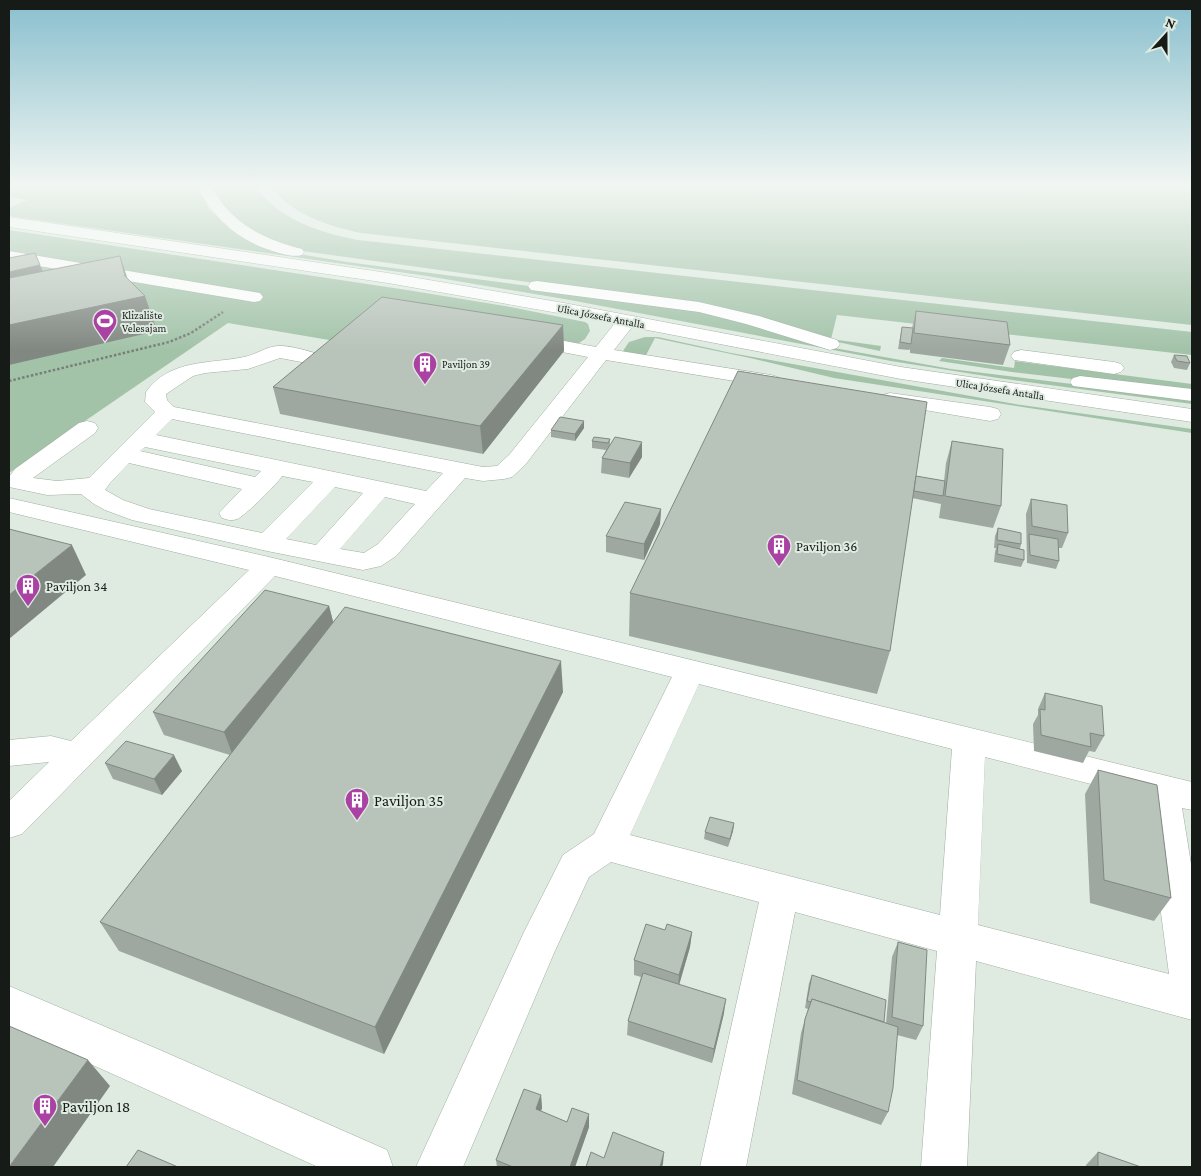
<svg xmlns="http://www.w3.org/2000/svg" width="1201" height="1176" viewBox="0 0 1201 1176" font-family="'Crimson Pro',serif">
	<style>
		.green { fill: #a3c3a9 }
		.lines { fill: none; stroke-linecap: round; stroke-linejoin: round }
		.minor-casing { stroke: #a1ada3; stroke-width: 1 }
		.path { stroke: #777f79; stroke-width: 2.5; stroke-dasharray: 2.5 2; stroke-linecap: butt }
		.minor { fill: #fff; fill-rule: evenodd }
		.wall { fill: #9ea8a0 }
		.shaded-wall { fill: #818882 }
		.building { fill: #b8c3ba; stroke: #818882 }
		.labels { text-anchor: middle; stroke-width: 4; stroke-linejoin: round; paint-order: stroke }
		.far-poi-label { font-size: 11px; fill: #171b18; stroke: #dfebe1; text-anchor: start }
		.far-street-label { font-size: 11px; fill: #171b18; stroke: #dfebe1 }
		.poi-label { font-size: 14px; fill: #171b18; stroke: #dfebe1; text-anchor: start }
		.near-poi-label { font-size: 16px; fill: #171b18; stroke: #dfebe1; text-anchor: start }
	</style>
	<rect width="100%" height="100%" fill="#dfebe1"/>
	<!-- green -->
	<g class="green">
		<polygon points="9,186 201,186 208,208 224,222 293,253 347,262 694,308 834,348 951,369 1192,399 1192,404 998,378 891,361 570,300 427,276 9,216 9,208 27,200 9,197"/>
		<path d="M210,186H255C280,220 318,232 358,240L1192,332V355L837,315L831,339L881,346L880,351L814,337L743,316L578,289L295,250L238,224L211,190Z"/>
		<path d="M271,186H1192V325L361,233C329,226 290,214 271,186Z"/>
		<polygon points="9,230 407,290 505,306 585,322 588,324 590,331 585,339 579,343 335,341 228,323 9,473"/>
		<polygon points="645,337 658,337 731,353 1015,404 1192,429 1192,433 834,378 750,358 655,338 644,359 621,354 629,342"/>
		<polygon points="942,358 1014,368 1015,361 1192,384 1192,393 1012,372 939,361"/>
	</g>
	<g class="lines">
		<defs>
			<g id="minor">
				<path d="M197,186H211C232,224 261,238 302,249L304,252L302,255C294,257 287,255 279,253C241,243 214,220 197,186Z"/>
				<path d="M9,217L388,273L564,303L901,367L1192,409V422L901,379L632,327L614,350L771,375L778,377L781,381L778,385L771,387L606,360L525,465L512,477L504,479L483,481L465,478L396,556L381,566L363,570L267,551L132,520L105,510L94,504L81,494L47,495L9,487V477L15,469L79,423L87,421L95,423L98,428L95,433L33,478L57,481L89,478L155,412L145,402L146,392C169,359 210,364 244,357C255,355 266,347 277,346C290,345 307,351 319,354L322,358L319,362L312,364L280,358L248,369L205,373L193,376L166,394L167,400L174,407L483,467L497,466L509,455L588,357L521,344L518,340L521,336L528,334L596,347L615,323L388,283L9,227ZM172,419L443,473L426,491L156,435ZM145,447L261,471L255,477L140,451ZM129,463L242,489L219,513L222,518C228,520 232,521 237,519C245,516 278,483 282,476L313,482L262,533L149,509L123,500L105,490L110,483ZM335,487L363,493L316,545L286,539ZM385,497L415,504L378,544L364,553L340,549Z"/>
				<polygon points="9,251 254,292 260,293 263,297 260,301 254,302 9,261"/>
				<polygon points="537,281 699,302 759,316 837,340 840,344 837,348 830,350 746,324 699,312 531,290 528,286 531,282"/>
				<polygon points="1021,350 1114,362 1121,364 1124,368 1121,372 1114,374 1014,360 1011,356 1014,352"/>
				<polygon points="1080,376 1192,389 1192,401 1073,386 1070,382 1073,378"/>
				<polygon points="890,393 990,407 998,409 1001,414 998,419 990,421 883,403 879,399 883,395"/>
				<path d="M9,498L269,557L1192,782V810L1182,808L1192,870V1020L976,961L967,1167H921L937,951L795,912L746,1167H700L759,902L611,862L589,877L554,953L463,1167H416L524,932L563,855L594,834L672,677L275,576L22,834L9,838V801L49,762L9,766V740L51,736L71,741L249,570L9,512ZM699,684L952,749L940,915L630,835ZM985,757L1146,798L1169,974L978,925Z"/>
				<polygon points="9,986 160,1050 387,1150 393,1167 318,1167 9,1027"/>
			</g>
		</defs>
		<!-- minor casing -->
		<use href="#minor" class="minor-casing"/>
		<!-- path -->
		<polyline class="path" points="9,381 169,342 191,333 223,312"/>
		<!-- minor -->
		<use href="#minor" class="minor"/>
	</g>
	<!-- wall -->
	<g class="wall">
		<polygon points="916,311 1010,345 1003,365 910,353 910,349 909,350 898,349 902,327 912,328"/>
		<polygon points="563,325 564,351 483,454 280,414 273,387"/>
		<polygon points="1174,355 1190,363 1187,370 1174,368 1171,362"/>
		<polygon points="584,428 575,441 551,437 551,430"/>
		<polygon points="610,439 610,444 642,457 629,478 601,473 602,458 606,450 592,448 592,441"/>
		<polygon points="952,441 1001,506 993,528 939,518 941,504 912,498 890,651 877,694 629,636 630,593 916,476 944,481 946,463"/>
		<polygon points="1031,499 1068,533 1062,548 1059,548 1059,561 1056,569 1027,563 1026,514"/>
		<polygon points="661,509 660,524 644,560 606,552 606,536"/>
		<polygon points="998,528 1021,544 1020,549 1024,560 1021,567 994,562 995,552 996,548 994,548 995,536"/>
		<polygon points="329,606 333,622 563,692 384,1054 119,951 100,922 230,755 164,735 153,712"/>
		<polygon points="1045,693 1104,736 1095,752 1089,751 1083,763 1034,751 1033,724 1038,715 1038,709"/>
		<polygon points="105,763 182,771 162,795 113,779"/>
		<polygon points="1098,770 1171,898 1154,921 1090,903 1085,794"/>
		<polygon points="734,823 733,831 728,847 704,839 705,832"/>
		<polygon points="665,930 692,932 690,947 679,984 724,1013 712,1063 627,1035 628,1021 641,977 634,975 634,960"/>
		<polygon points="898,942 923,1026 916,1040 897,1035 888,1112 881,1125 792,1094 801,1033 808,1009 805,1008 809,983 812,975 886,1023 892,957"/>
		<polygon points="541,1095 542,1108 541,1111 567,1122 589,1114 589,1127 575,1167 497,1167 496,1160"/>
		<polygon points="1098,1152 1141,1167 1086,1167 1086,1165"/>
	</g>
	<!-- shaded-wall -->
	<g class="shaded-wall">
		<polygon points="120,256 131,289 145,296 157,331 9,365 9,325 125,276"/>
		<polygon points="40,265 54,300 9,309 9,272"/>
		<polygon points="563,325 564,351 483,454 480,426"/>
		<polygon points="584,421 584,428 575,441 575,434"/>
		<polygon points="642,442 642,457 629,478 630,463"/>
		<polygon points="661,509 660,524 644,560 644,544"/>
		<polygon points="72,545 86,575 9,639 9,595"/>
		<polygon points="329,606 335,629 233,756 224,732"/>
		<polygon points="561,661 563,692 384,1054 375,1027"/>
		<polygon points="174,755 182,771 162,795 154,779"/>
		<polygon points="734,823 733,831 728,847"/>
		<polygon points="692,932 690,947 678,989 679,975"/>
		<polygon points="726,999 724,1013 712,1063 714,1049"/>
		<polygon points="88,1060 110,1086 53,1167 9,1167"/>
		<polygon points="541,1095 542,1108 537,1122 536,1109"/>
		<polygon points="589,1114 589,1127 575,1167 570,1167"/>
		<polygon points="664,1152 663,1164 662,1167 660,1167"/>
	</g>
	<!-- building -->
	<g class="building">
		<polygon points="35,253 40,265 9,272 9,258"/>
		<polygon points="120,256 125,276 145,296 9,325 9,278"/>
		<polygon points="382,297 563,325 480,426 273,387"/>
		<polygon points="916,311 1007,322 1010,345 914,333"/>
		<polygon points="902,327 913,328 911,344 900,342"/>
		<polygon points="1174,355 1187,356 1190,363 1177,361"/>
		<polygon points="738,371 927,402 890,651 630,593"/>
		<polygon points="560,417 584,421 575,434 551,430"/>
		<polygon points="594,437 610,439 608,443 592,441"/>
		<polygon points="615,437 642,442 630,463 602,458"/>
		<polygon points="952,441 1003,449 1001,506 945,496"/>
		<polygon points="916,476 945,481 943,496 914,491"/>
		<polygon points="1031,499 1067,505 1068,533 1032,526"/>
		<polygon points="625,502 661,509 644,544 606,536"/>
		<polygon points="998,528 1021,533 1021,544 997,540"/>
		<polygon points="9,529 72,545 9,595"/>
		<polygon points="1029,534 1058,539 1059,561 1030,555"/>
		<polygon points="998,544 1024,550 1024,560 997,554"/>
		<polygon points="265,590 329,606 224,732 153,712"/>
		<polygon points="345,607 561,661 375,1027 100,922"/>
		<polygon points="1045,693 1102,706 1104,736 1090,733 1091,747 1041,735 1040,709 1045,710"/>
		<polygon points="126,741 174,755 154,779 105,763"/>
		<polygon points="1098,770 1157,785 1171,898 1104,880"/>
		<polygon points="710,817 734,823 730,839 705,832"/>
		<polygon points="646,924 665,930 667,924 692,932 679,975 634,960"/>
		<polygon points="898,942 927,950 923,1026 892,1017"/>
		<polygon points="643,973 726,999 714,1049 628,1021"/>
		<polygon points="812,975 886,1000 884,1022 812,999 811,1002 807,1001"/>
		<polygon points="812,999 898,1027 893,1088 888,1112 797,1080 805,1019"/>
		<polygon points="9,1026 88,1060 9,1167"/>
		<polygon points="524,1089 541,1095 536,1109 567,1122 572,1108 589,1114 570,1167 513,1167 496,1160"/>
		<polygon points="613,1132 664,1152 660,1167 586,1167 591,1152 604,1158"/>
		<polygon points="138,1150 178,1167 126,1167"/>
		<polygon points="1098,1152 1141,1167 1098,1167"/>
	</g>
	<!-- sky -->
	<linearGradient id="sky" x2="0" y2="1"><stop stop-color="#89bfce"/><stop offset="0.53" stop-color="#f1f6f2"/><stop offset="1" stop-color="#f1f6f2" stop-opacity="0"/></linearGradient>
	<rect width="1201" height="350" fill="url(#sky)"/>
	<!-- icons -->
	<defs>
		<symbol id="stadium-pin" viewBox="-11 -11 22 30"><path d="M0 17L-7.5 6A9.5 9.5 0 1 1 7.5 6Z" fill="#aa42a4" stroke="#dfebe1"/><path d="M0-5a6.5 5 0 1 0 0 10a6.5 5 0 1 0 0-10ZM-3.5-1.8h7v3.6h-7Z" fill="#fff"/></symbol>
		<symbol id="building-pin" viewBox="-11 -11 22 30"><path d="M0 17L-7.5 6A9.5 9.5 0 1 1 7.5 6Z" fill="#aa42a4" stroke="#dfebe1"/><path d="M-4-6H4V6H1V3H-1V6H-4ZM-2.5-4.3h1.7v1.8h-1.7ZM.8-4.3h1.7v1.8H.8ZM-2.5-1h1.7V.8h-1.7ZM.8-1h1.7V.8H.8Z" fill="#fff"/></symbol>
	</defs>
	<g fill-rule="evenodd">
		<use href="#stadium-pin" x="91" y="307" width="28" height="38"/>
		<use href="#building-pin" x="411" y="350" width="28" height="38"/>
		<use href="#building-pin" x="765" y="532" width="28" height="38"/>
		<use href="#building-pin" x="14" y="572" width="28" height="38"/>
		<use href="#building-pin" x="343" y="786" width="28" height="38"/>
		<use href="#building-pin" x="31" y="1092" width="28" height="38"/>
	</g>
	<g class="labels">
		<!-- far-poi labels -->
		<g class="far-poi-label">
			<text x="122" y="319">Klizalište<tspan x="122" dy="13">Velesajam</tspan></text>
			<text x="442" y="368">Paviljon 39</text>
		</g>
		<!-- far-street labels -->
		<g class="far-street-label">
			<text transform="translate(601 316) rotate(11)" y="4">Ulica Józsefa Antalla</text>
			<text transform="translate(1000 389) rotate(9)" y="4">Ulica Józsefa Antalla</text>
		</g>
		<!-- poi labels -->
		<g class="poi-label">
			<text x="796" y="551">Paviljon 36</text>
			<text x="46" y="591">Paviljon 34</text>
		</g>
		<!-- near-poi labels -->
		<g class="near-poi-label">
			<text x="374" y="806">Paviljon 35</text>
			<text x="62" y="1112">Paviljon 18</text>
		</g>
	</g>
	<!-- border -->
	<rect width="1201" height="1176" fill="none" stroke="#171b18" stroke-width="20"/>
	<!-- north arrow -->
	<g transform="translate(1166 35) rotate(21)" stroke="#dfebe1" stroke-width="4" paint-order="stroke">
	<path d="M0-4L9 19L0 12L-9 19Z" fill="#171b18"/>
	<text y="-8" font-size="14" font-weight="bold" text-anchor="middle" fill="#171b18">N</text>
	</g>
</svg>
